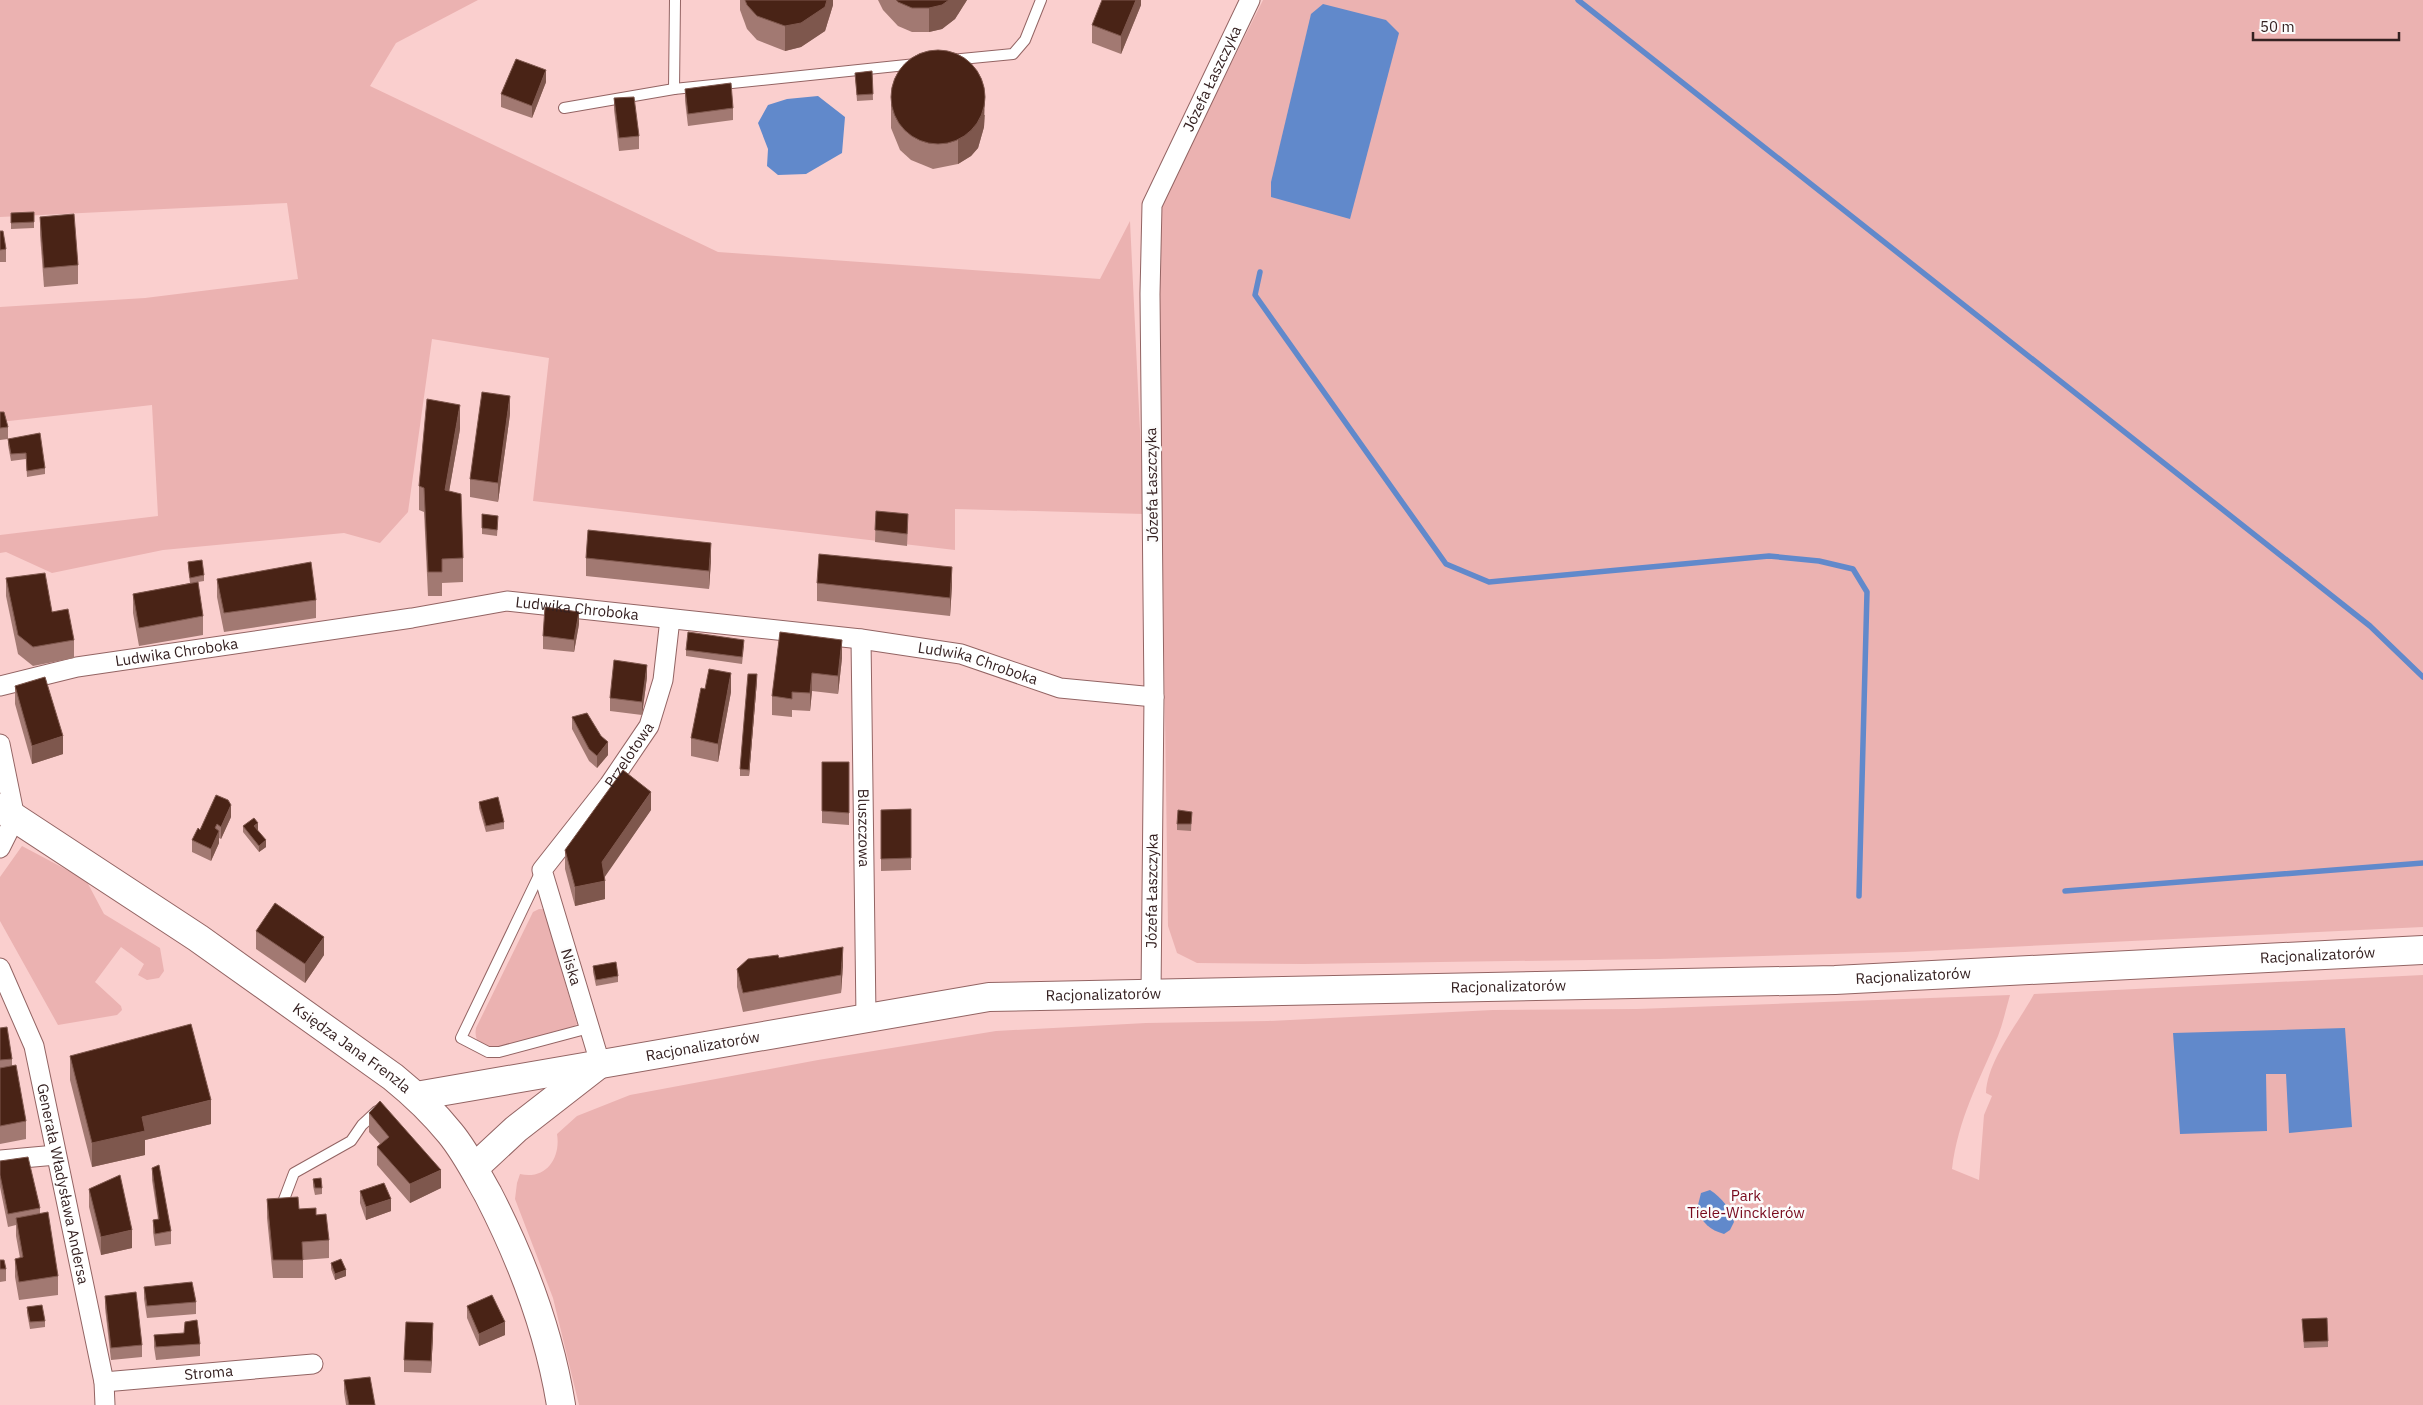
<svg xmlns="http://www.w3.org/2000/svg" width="2423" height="1405" viewBox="0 0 2423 1405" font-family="'IBM Plex Sans',sans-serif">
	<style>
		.green { fill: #ebb2b1 }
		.water { fill: #6189cb }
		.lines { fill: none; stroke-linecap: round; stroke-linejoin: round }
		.stream { stroke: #6189cb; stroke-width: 5.5 }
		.lane-casing { stroke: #936463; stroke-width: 12 }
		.street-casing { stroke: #936463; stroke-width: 21 }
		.secondary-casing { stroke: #936463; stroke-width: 30 }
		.primary-casing { stroke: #936463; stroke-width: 30 }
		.lane { stroke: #fff; stroke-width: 10 }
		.street { stroke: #fff; stroke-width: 19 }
		.secondary { stroke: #fff; stroke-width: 28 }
		.primary { stroke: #fff; stroke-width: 28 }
		.wall { fill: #a27972 }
		.shaded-wall { fill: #7e574d }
		.building { fill: #492316; stroke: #7e574d }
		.labels { text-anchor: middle; stroke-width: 5; stroke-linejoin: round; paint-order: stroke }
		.street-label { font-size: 15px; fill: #352121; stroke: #fcfcfc }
		.park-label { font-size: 15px; fill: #78091d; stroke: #fcfcfc }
	</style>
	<rect width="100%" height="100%" fill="#facfce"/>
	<!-- green -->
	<g class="green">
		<polygon points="0,0 478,0 396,43 370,86 718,252 1100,279 1130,221 1144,514 955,509 955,550 533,501 549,358 432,339 408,512 380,543 344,533 163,550 52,573 6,552 0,553 0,535 158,516 152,405 0,422 0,307 145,298 298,279 287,203 0,217"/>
		<polygon points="1263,0 2423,0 2423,927 1905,952 1659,959 1304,964 1197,963 1177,953 1168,926 1158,224 1161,204"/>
		<polygon points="22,846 86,880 104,914 160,948 164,971 159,978 147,980 138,975 144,964 121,947 95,982 121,1006 122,1010 117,1015 58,1025 0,921 0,877"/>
		<path d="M539,909H544L577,1024C569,1032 551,1033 540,1036C526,1040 470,1062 476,1028L533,912Z"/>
		<path d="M2423,975V1405H579L553,1298L515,1199L517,1183L520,1174C546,1180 561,1158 557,1134L577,1116L630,1095L818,1060L996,1031L1146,1023L1268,1021L1493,1010L1637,1009L2010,995C2006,1009 2003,1023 1998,1036C1979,1081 1958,1119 1952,1169L1979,1180L1984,1115L1992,1096L1986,1093C1987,1061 2019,1022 2034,994Z"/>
	</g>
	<!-- water -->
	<g class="water">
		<polygon points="1323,4 1386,20 1399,33 1350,219 1271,197 1271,182 1311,14"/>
		<polygon points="818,96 845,117 842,153 806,174 778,175 767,166 768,149 758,123 768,105 787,99"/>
		<polygon points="2345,1028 2352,1127 2289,1133 2286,1074 2266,1074 2267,1131 2180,1134 2173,1033"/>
		<path d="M1710,1190C1722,1198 1730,1208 1734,1222L1730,1230L1724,1234C1710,1230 1702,1223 1697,1209L1701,1193Z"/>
	</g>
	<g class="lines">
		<!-- stream -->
		<g class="stream">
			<polyline points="1578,0 2370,626 2423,677"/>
			<polyline points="1260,272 1255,295 1446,564 1489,582 1769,556 1819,561 1853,569 1867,592 1859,896"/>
			<polyline points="2065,891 2423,863"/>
		</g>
		<defs>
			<g id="lane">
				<polyline points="675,0 674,89 916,64"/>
				<polyline points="951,60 1013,54 1025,40 1041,0"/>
				<polyline points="564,108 674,89"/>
				<polyline points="541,871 461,1038 488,1052 499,1052 589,1028"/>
				<polyline points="280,1210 294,1173 351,1141 362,1125 377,1111"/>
			</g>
			<g id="street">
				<path id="s1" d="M861,639L866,1016"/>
				<path id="s2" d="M0,686L77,667L412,618L507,601L861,639L961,654L1060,688L1154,697"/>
				<polyline points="0,744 15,818 0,848"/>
				<path id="s3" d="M0,968L34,1046L104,1382L105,1405"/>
				<path id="s4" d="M1151,993L1154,697L1150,294L1152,205L1250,0"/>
				<path id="s5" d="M600,1063L542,870L609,785L649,726L663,680L670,619"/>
				<polyline points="0,1160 56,1155"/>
				<path id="s6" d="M104,1382L313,1364"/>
			</g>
			<g id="secondary">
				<path id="s7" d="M416,1096L989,997L1835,980L2423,950"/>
				<polyline points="474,1168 516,1129 597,1066"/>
			</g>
			<g id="primary">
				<path id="s8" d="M0,808L198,938L393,1077C414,1094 433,1112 450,1133C465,1151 476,1173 488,1194C522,1260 549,1331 561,1405"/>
			</g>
		</defs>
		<!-- lane casing -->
		<use href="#lane" class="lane-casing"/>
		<!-- street casing -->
		<use href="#street" class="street-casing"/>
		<!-- secondary casing -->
		<use href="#secondary" class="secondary-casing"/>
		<!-- primary casing -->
		<use href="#primary" class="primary-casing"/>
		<!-- lane -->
		<use href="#lane" class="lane"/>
		<!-- street -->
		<use href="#street" class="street"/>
		<!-- secondary -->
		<use href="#secondary" class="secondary"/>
		<!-- primary -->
		<use href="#primary" class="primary"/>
	</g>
	<!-- wall -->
	<g class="wall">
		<polygon points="740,0 833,0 833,5 825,31 801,47 785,51 757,40 747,29 740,10"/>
		<polygon points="878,0 967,0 955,19 942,29 929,32 912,32 898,26 883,10"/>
		<polygon points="1141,0 1141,5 1121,54 1092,43 1092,25"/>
		<polygon points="872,71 873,100 857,101 855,73"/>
		<polygon points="546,82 532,118 501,107 501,94"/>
		<polygon points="685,89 733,108 733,120 688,126 685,101"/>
		<polygon points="614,98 639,136 639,149 619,151 614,110"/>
		<polygon points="891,104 985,115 984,127 978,148 971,156 958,164 933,169 911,160 900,150 891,128"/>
		<polygon points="11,213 34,222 34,228 11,229"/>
		<polygon points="40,217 78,265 78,284 44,287 40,235"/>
		<polygon points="0,231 6,249 6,262 0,262"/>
		<polygon points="0,412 8,427 8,439 0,440"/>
		<polygon points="510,414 498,502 470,497 470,479"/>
		<polygon points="460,429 449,491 463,558 463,582 442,583 442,596 428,596 424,512 419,510 419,486"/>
		<polygon points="8,439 45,468 45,474 27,477 26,459 11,461 8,445"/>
		<polygon points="876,511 908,526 907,546 875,542"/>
		<polygon points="482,514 498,522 497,536 482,534"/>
		<polygon points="586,558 711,561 709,589 586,576"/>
		<polygon points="188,562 204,575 204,581 198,582 203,616 203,635 139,646 133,613 133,594 190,583 188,568"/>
		<polygon points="6,578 52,612 74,640 74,658 33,666 18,654 6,596"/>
		<polygon points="217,579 316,600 316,618 224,632 217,597"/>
		<polygon points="817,583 952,585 950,616 817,601"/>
		<polygon points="579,624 574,652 543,649 543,636"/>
		<polygon points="780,632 842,658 838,694 812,691 810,711 792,710 792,717 772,715 772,696"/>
		<polygon points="744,646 742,664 686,656 686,650"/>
		<polygon points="647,677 642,715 610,711 610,698"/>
		<polygon points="757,680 749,776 740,776 740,769"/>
		<polygon points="15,686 63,754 32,764 15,704"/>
		<polygon points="705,689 731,692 718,762 691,756 691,738"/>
		<polygon points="572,717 608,755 597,768 589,761 572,729"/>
		<polygon points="822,762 849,762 849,825 822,823"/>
		<polygon points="479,802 504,822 504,829 486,832 479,808"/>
		<polygon points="911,809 911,870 881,871 881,810"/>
		<polygon points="651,810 604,877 605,899 575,906 565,869 565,850"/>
		<polygon points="1192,812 1191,831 1177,830 1177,824"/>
		<polygon points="231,817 221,839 219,838 219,843 211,861 192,852 192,840 200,830"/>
		<polygon points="243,826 258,830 257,830 266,847 259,852 243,832"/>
		<polygon points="256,931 324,955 305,983 256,949"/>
		<polygon points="779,958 843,965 841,993 743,1012 737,987 737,969"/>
		<polygon points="593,966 618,976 618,982 596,986 593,972"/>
		<polygon points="0,1028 12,1059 12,1065 26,1121 26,1139 0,1144"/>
		<polygon points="70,1056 211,1124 145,1140 145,1155 92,1167 70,1080"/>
		<polygon points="369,1113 441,1188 410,1203 377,1165 377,1147 380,1144 369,1132"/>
		<polygon points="0,1161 40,1208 40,1213 58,1276 58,1295 19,1300 15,1277 15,1259 20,1258 16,1236 16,1225 8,1227 0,1187"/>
		<polygon points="152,1168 171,1231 171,1244 155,1246 153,1232 153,1220 158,1219 152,1180"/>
		<polygon points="313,1179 322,1188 322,1194 315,1195 313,1186"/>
		<polygon points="89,1189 132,1248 101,1255 89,1207"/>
		<polygon points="360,1191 391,1211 366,1220 360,1203"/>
		<polygon points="267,1199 299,1209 316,1215 329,1240 329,1258 303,1260 303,1278 273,1278 267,1218"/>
		<polygon points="0,1260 6,1269 6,1281 0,1282"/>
		<polygon points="331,1263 346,1276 335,1280 331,1269"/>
		<polygon points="144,1287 196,1302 196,1314 147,1318 144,1299"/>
		<polygon points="105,1296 142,1345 142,1357 111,1360 105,1308"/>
		<polygon points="467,1306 505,1335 479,1346 467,1318"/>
		<polygon points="27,1307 45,1321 45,1327 30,1329 27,1313"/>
		<polygon points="2302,1319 2328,1341 2328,1347 2304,1348"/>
		<polygon points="154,1335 200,1344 200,1356 156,1360 154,1347"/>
		<polygon points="433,1336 431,1373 404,1372 404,1360"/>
		<polygon points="344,1380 375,1405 346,1405 344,1392"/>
	</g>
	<!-- shaded-wall -->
	<g class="shaded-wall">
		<polygon points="827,0 833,0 833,5 825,31 801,47 785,51 785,26"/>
		<polygon points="949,0 967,0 955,19 942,29 929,32 929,8"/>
		<polygon points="1136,0 1141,0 1141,5 1121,54 1121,36"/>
		<polygon points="546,70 546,82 532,118 532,106"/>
		<polygon points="985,91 984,127 978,148 971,156 958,164 958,140"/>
		<polygon points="510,396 510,414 498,502 498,483"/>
		<polygon points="460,405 460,429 445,515 445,490"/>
		<polygon points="711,543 711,561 709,589 709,571"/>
		<polygon points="952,567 952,585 950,616 950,598"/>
		<polygon points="579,612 579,624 574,652 574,640"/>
		<polygon points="842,640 842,658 838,694 838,676"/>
		<polygon points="647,665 647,677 642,715 642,702"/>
		<polygon points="731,673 731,692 718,762 718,744"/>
		<polygon points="812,673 812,691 810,711 810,693"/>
		<polygon points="757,674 757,680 749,776 749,770"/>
		<polygon points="63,736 63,754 32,764 32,746"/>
		<polygon points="608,742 608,755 597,768 597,756"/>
		<polygon points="651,792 651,810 602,881 602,862"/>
		<polygon points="231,805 231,817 221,839 221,827"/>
		<polygon points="258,823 258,830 254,832 254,826"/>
		<polygon points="219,831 219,843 211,861 211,849"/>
		<polygon points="266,840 266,847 259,852 259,846"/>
		<polygon points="605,881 605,899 575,906 575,887"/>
		<polygon points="324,937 324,955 305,983 305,964"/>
		<polygon points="843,947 843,965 841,993 841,975"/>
		<polygon points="211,1100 211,1124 145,1140 145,1155 92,1167 92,1143 142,1117"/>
		<polygon points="441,1170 441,1188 410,1203 410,1184"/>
		<polygon points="391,1199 391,1211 366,1220 366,1207"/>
		<polygon points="132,1230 132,1248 101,1255 101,1237"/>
		<polygon points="346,1270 346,1276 335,1280 335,1274"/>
		<polygon points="505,1322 505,1335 479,1346 479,1334"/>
		<polygon points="433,1323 433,1336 431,1373 431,1361"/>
	</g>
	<!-- building -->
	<g class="building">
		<polygon points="745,0 827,0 825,7 801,23 785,26 757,16 747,5"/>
		<polygon points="896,0 949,0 942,5 929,8 912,8 898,2"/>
		<polygon points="1102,0 1136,0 1121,36 1092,25"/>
		<circle cx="938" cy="97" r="47"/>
		<polygon points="516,59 546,70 532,106 501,94"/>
		<polygon points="872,71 873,94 857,95 855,73"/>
		<polygon points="731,83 733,108 688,114 685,89"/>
		<polygon points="634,97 639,136 619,138 614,98"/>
		<polygon points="34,212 34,222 11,223 11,213"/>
		<polygon points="74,214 78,265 44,268 40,217"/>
		<polygon points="0,231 3,231 6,249 0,250"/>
		<polygon points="482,392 510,396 498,483 470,479"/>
		<polygon points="427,399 460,405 445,490 461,494 463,558 442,559 442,572 428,572 424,488 419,486"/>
		<polygon points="0,412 4,412 8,427 0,428"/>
		<polygon points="40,433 45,468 27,471 26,453 11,454 8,439"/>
		<polygon points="876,511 908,514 907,534 875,530"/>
		<polygon points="482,514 498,516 497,530 482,528"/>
		<polygon points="588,530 711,543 709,571 586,558"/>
		<polygon points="819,554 952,567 950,598 817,583"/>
		<polygon points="202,560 204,575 190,578 188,562"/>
		<polygon points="311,562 316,600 224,613 217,579"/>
		<polygon points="45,573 52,612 68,609 74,640 33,647 18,635 6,578"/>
		<polygon points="198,582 203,616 139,628 133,594"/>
		<polygon points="545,607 579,612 574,640 543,636"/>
		<polygon points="688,632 744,640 742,657 686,650"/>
		<polygon points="780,632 842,640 838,676 812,673 810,693 792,692 792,699 772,696"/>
		<polygon points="614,660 647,665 642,702 610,698"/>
		<polygon points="709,669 731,673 718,744 691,738 701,688 705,689"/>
		<polygon points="748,674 757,674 749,770 740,769"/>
		<polygon points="45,677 63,736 32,746 15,686"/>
		<polygon points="587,713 601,736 608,742 597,756 589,749 572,717"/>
		<polygon points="822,762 849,762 849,813 822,811"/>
		<polygon points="623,770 651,792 602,862 605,881 575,887 565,850"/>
		<polygon points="216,795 228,800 231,805 221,827 217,824 215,828 219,831 211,849 192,840 198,828 200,830"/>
		<polygon points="498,797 504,822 486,826 479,802"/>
		<polygon points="911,809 911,858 881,859 881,810"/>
		<polygon points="1178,810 1192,812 1191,824 1177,824"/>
		<polygon points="254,818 258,823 254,826 266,840 259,846 243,826"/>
		<polygon points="275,903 324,937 305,964 256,931"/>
		<polygon points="843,947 841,975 743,993 737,969 748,959 778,955 779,958"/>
		<polygon points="616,962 618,976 596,980 593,966"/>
		<polygon points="191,1024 211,1100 142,1117 145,1131 92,1143 70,1056"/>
		<polygon points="7,1027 12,1059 0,1060 0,1028"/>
		<polygon points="16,1065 26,1121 0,1126 0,1068"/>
		<polygon points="380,1101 441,1170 410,1184 377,1147 389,1137 369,1113"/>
		<polygon points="28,1157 40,1208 8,1214 0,1175 0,1161"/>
		<polygon points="159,1165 171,1231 155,1234 153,1220 159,1219 152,1168"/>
		<polygon points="120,1175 132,1230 101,1237 89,1189"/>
		<polygon points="321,1178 322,1188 315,1188 313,1179"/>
		<polygon points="384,1183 391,1199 366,1207 360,1191"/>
		<polygon points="298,1197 299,1209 316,1208 316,1215 326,1214 329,1240 302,1242 303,1260 273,1260 267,1199"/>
		<polygon points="48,1212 58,1276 19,1282 15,1259 23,1257 16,1218"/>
		<polygon points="341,1259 346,1270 335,1274 331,1263"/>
		<polygon points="0,1260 4,1260 6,1269 0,1269"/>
		<polygon points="192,1282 196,1302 147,1306 144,1287"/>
		<polygon points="136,1292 142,1345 111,1348 105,1296"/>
		<polygon points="492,1295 505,1322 479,1334 467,1306"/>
		<polygon points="42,1305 45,1321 30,1322 27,1307"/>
		<polygon points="2327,1318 2328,1341 2304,1342 2302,1319"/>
		<polygon points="197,1320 200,1344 156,1347 154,1335 184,1333 185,1322"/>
		<polygon points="406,1322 433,1323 431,1361 404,1360"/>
		<polygon points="370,1377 375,1405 349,1405 344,1380"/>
	</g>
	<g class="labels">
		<!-- street labels -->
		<g class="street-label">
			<text dy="5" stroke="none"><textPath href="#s4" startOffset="928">Józefa Łaszczyka</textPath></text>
			<text transform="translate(1152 485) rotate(-91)" y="5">Józefa Łaszczyka</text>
			<text dy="5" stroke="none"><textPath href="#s2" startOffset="585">Ludwika Chroboka</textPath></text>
			<text dy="5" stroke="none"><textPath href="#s2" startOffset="180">Ludwika Chroboka</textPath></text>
			<text dy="5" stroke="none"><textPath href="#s2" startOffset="990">Ludwika Chroboka</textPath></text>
			<text dy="5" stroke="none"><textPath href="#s5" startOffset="346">Przelotowa</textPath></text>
			<text dy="5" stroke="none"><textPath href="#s1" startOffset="189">Bluszczowa</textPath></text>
			<text dy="5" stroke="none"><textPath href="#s4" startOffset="102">Józefa Łaszczyka</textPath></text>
			<text dy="5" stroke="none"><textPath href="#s7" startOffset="1911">Racjonalizatorów</textPath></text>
			<text transform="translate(571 967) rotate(73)" y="5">Niska</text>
			<text dy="5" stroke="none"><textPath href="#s7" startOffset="1506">Racjonalizatorów</textPath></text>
			<text dy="5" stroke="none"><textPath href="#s7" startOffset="1101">Racjonalizatorów</textPath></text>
			<text dy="5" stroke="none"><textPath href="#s7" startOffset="696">Racjonalizatorów</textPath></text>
			<text dy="5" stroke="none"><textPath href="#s7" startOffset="291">Racjonalizatorów</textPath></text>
			<text dy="5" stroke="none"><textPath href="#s8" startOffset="426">Księdza Jana Frenzla</textPath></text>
			<text dy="5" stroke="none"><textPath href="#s3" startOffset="226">Generała Władysława Andersa</textPath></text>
			<text dy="5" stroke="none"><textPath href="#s6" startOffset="105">Stroma</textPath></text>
		</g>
		<!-- park labels -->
		<g class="park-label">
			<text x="1746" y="1201">Park<tspan x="1746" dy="17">Tiele-Wincklerów</tspan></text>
		</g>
	</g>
	<!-- scale -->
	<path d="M2253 32v8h146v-8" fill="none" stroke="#352121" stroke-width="2.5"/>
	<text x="2260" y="32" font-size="15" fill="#352121" stroke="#fcfcfc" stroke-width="4" paint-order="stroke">50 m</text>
</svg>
